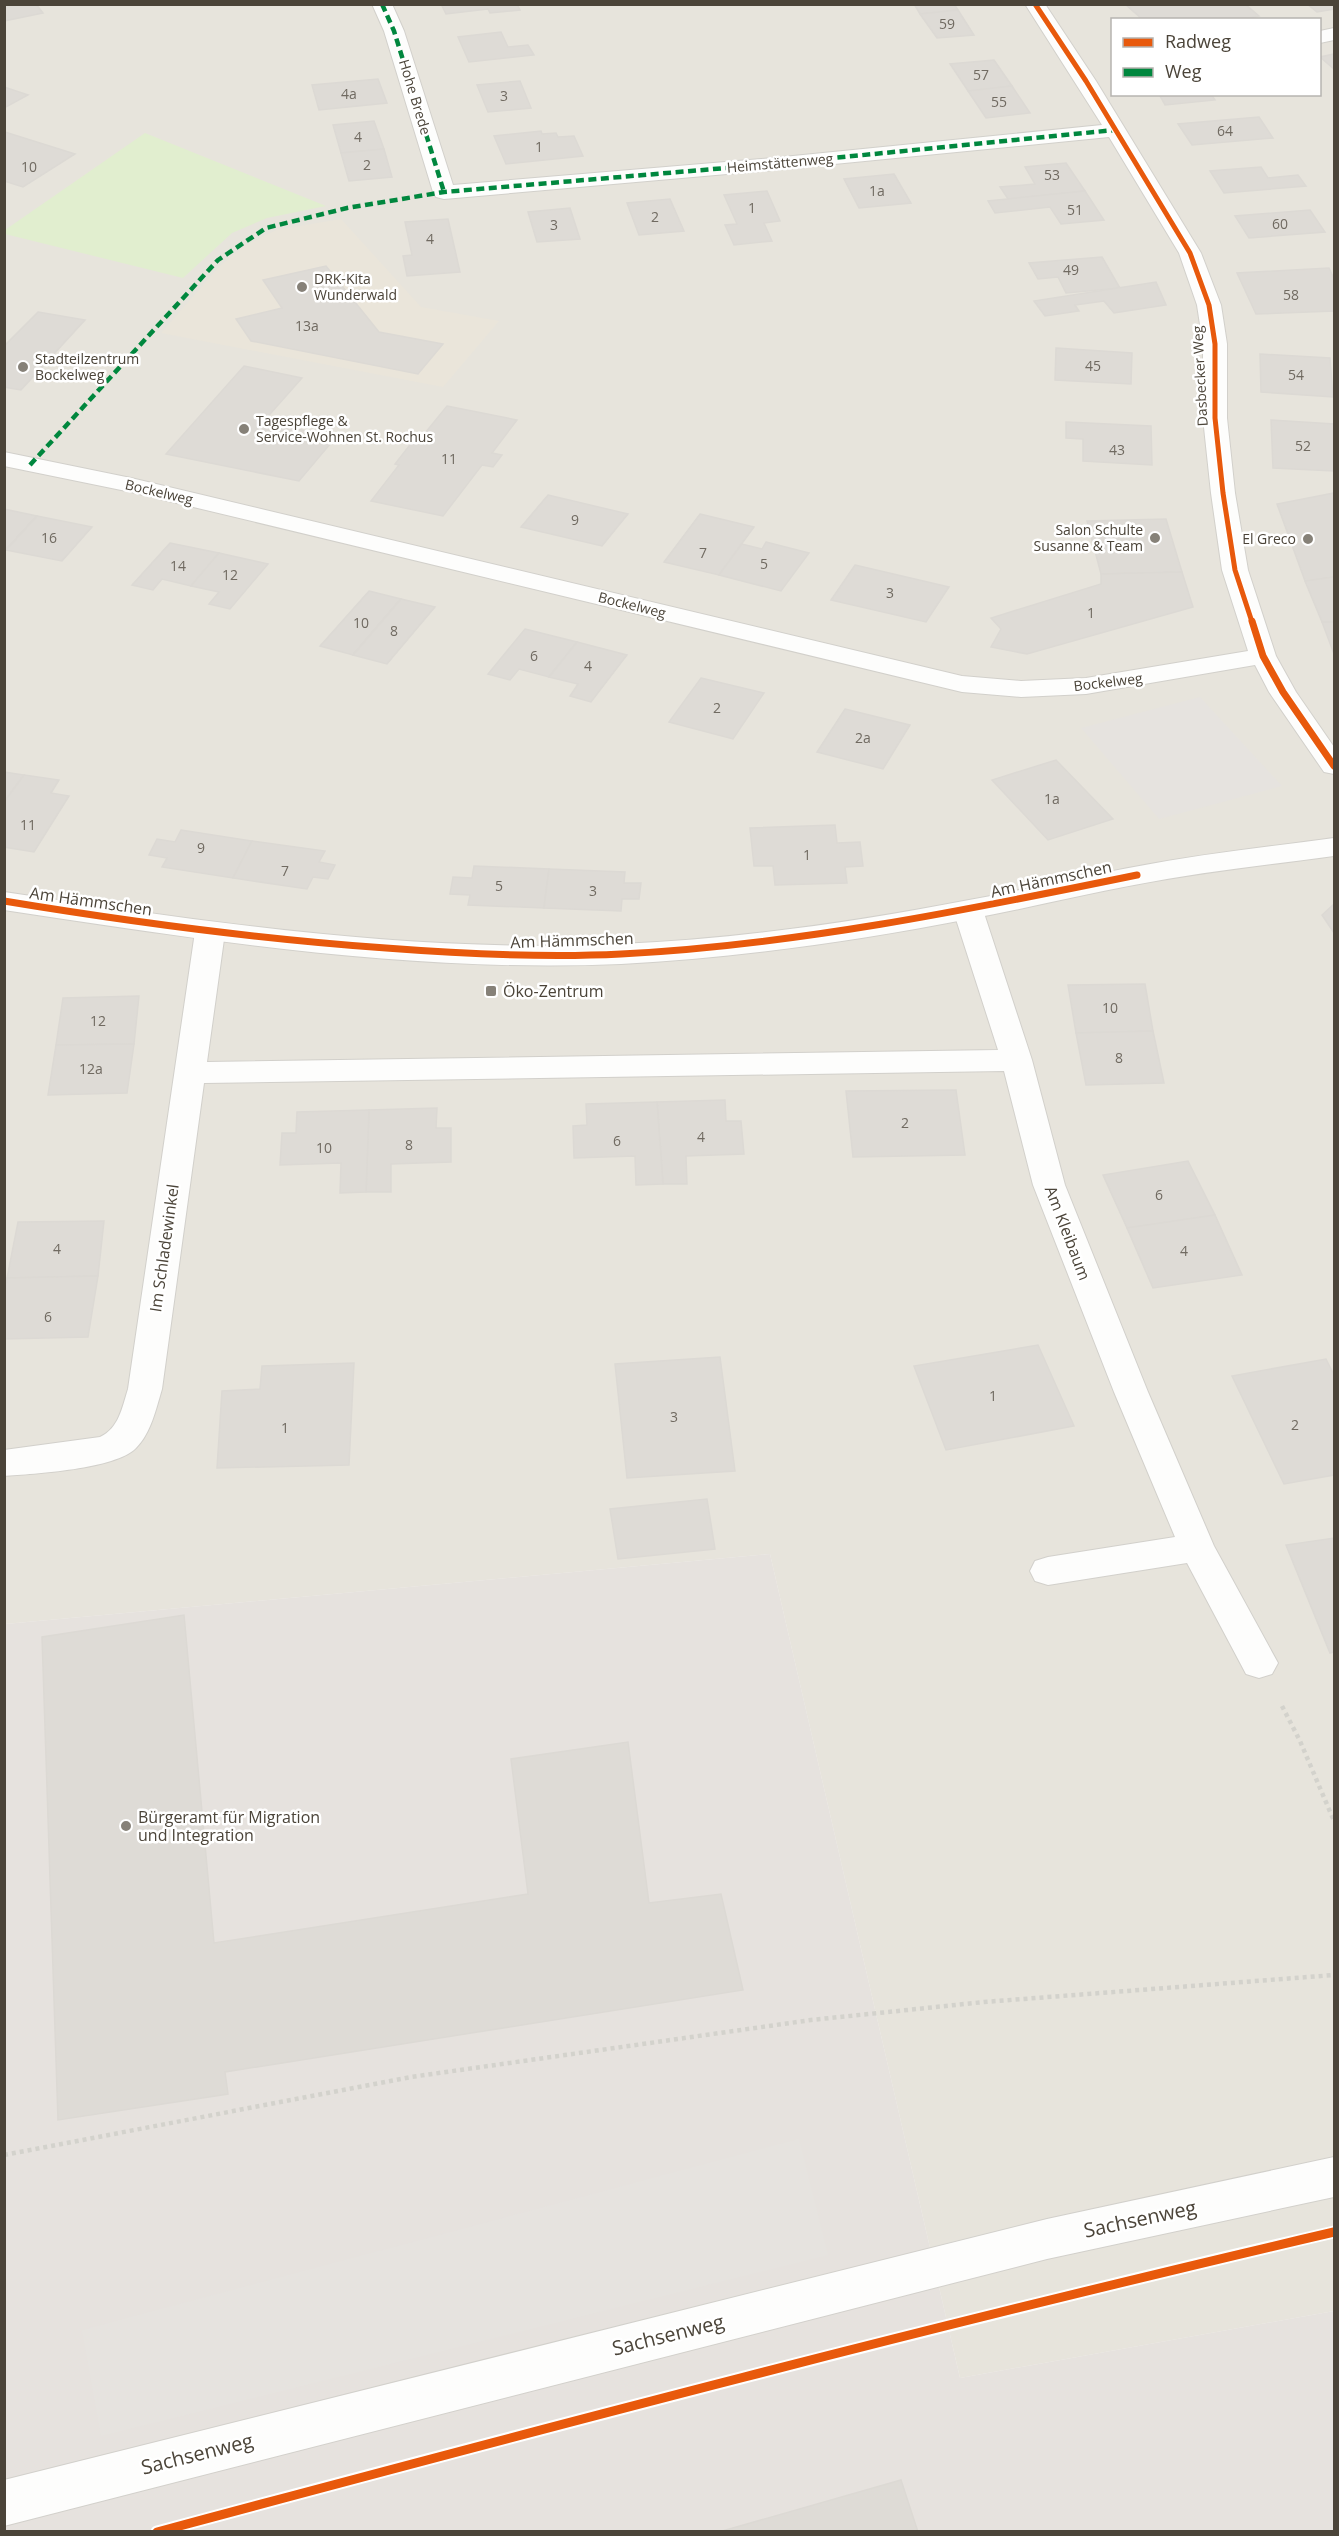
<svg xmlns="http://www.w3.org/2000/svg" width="1339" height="2536" viewBox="0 0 1339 2536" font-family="'Open Sans',sans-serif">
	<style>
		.residential { fill: #e7e4dc; fill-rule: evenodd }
		.industrial { fill: #e6e2de }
		.education { fill: #eae5da }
		.green { fill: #e1eecf }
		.parking { fill: #e6e3df }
		.building { fill: #dedbd6; stroke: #dcd9d4; stroke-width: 1.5 }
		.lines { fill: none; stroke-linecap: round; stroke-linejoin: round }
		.minor-casing { stroke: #d2d0cb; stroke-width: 2 }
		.tertiary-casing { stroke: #d2d0cb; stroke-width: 2 }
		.path { stroke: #d3d2cc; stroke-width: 4.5; stroke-dasharray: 4 4; stroke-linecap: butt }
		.minor { fill: #fdfdfc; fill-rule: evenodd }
		.tertiary { fill: #fdfdfc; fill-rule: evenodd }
		.quiet { stroke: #00873e; stroke-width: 4.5; stroke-dasharray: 8 4.5; stroke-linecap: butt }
		.cycleway-far2-casing { stroke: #fff; stroke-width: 8 }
		.cycleway-far1-casing { stroke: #fff; stroke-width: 10 }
		.cycleway-casing { stroke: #fff; stroke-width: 13 }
		.cycleway-far2 { stroke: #e8590c; stroke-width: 5 }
		.cycleway-far1 { stroke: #e8590c; stroke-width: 7 }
		.cycleway { stroke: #e8590c; stroke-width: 9 }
		.poi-dot { fill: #868178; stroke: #fff; stroke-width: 2 }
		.labels { text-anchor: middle; stroke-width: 5; stroke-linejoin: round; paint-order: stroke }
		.number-label { font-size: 14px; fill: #706a61 }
		.far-street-label { font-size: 14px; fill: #4b4439; stroke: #fff }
		.far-poi-label { font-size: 14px; fill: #4b4439; stroke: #fff; text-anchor: start }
		.street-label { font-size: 16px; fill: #4b4439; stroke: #fff }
		.poi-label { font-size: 16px; fill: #4b4439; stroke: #fff; text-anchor: start }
		.near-street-label { font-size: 20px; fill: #4b4439; stroke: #fff }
	</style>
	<rect width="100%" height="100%" fill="#f4f2ee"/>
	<!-- residential -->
	<path class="residential" d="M5,5H1334V2311L960,2378L770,1554L5,1624ZM1112,20H1320V94H1112Z"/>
	<!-- industrial -->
	<polygon class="industrial" points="770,1554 960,2378 1334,2311 1334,2531 5,2532 5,1624"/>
	<!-- education -->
	<polygon class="education" points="341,219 421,307 499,321 443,387 161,333 220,266 246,245 276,230"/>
	<!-- green -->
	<polygon class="green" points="145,133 326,206 267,218 232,233 183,278 5,234 5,230"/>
	<!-- parking -->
	<g class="parking">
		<polygon points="1200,697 1282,786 1159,819 1081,728"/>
		<polygon points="799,2139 828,2255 101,2436 82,2330"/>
	</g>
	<!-- building -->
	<g class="building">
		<polygon points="4,4 36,4 43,13 4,21"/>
		<polygon points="441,4 517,4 520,10 490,13 488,9 446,14"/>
		<polygon points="914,4 954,4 958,10 920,14"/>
		<polygon points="1125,4 1245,4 1259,16 1238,20 1143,20"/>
		<polygon points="1307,4 1334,4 1334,9 1317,12"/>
		<polygon points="958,10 974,35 937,38 920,14"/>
		<polygon points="501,32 508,47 528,45 534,55 469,62 458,37"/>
		<polygon points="1334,54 1334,69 1320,57"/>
		<polygon points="994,60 1012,86 968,91 950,64"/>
		<polygon points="378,79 387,103 319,110 312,85"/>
		<polygon points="520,81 531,108 488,112 477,85"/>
		<polygon points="1012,86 1030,113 986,118 968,91"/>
		<polygon points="4,87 28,95 4,108"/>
		<polygon points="1159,94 1211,94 1215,100 1165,105"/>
		<polygon points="1259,117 1273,138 1192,145 1178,124"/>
		<polygon points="374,121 384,149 341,153 333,125"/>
		<polygon points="541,131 542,134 556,133 558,137 574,136 583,156 506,164 494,136"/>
		<polygon points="4,132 5,132 75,154 23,187 4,181"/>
		<polygon points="384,149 392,177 349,181 341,153"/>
		<polygon points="1066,163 1085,191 1008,199 1000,187 1035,184 1025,167"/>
		<polygon points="1261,167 1268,178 1298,175 1306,186 1224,193 1210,171"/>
		<polygon points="894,174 911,203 859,208 844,179"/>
		<polygon points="767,191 780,221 764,223 772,241 734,245 725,225 737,224 724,195"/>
		<polygon points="1085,191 1104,220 1061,224 1050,207 995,213 988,201"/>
		<polygon points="670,199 684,231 639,235 627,203"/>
		<polygon points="570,208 580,239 537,242 528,212"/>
		<polygon points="1310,210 1325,232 1249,238 1235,216"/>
		<polygon points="448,219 460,272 407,276 403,256 412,255 405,222"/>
		<polygon points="1102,257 1120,288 1066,293 1058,277 1038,279 1029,263"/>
		<polygon points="326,266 379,332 443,344 418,374 251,341 236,319 282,308 263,280"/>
		<polygon points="1329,268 1334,279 1334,311 1256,314 1237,273"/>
		<polygon points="1156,282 1166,305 1114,313 1104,301 1075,305 1079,311 1045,316 1034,301"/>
		<polygon points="38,312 85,320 21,390 4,387 4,346"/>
		<polygon points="1056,348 1132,353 1131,384 1055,380"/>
		<polygon points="1260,354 1330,358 1333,397 1261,392"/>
		<polygon points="244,366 302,378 263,422 336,437 299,481 166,454"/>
		<polygon points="447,406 517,420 492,453 502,455 493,467 482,465 443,516 371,501 399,465 395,464 416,437 421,438"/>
		<polygon points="1271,420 1334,424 1334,471 1273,468"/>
		<polygon points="1066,422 1151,426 1152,465 1083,461 1083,439 1066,438"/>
		<polygon points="1334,493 1334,577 1305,581 1277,504"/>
		<polygon points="548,495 628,514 602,546 521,527"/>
		<polygon points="4,509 37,516 6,550 4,550"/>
		<polygon points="700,514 754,527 719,575 664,562"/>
		<polygon points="37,516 92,527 62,561 6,550"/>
		<polygon points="1166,519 1182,572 1101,574 1087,521"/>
		<polygon points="766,542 809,553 781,591 719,575 742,544 762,549"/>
		<polygon points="170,543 219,553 191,586 162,579 153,590 132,585"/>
		<polygon points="219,553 268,564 230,609 209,604 219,592 191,586"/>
		<polygon points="855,565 949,587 926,622 831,600"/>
		<polygon points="1182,572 1193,607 1027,654 991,647 1001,629 991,618 1101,584 1101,574"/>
		<polygon points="1334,577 1334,622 1322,622 1305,581"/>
		<polygon points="369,591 401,599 353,655 320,646"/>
		<polygon points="401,599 435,607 387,664 353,655"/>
		<polygon points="1322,622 1334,622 1334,654"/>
		<polygon points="525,629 577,642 549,677 519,669 510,680 488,674"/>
		<polygon points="577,642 627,655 591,702 570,696 578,684 549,677"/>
		<polygon points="701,678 764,693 733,739 669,722"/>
		<polygon points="845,709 910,725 883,769 817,752"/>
		<polygon points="1056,760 1113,819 1048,840 992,780"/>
		<polygon points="4,772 24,775 4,802"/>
		<polygon points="24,775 59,780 51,793 69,796 34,852 4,847 4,802"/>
		<polygon points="835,825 837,843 860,842 863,866 845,867 847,883 775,885 773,866 754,866 750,828"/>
		<polygon points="181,830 252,841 233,878 162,867 167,858 149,855 157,839 175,842"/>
		<polygon points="252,841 325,851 319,862 335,865 328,879 313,877 307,889 233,878"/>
		<polygon points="474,866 549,869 544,908 468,905 470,895 450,894 453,877 472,878"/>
		<polygon points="549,869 625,872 624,883 641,883 639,899 622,899 621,911 544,908"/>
		<polygon points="1334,904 1334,933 1322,915"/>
		<polygon points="1145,984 1153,1031 1076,1033 1068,985"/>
		<polygon points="139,996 134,1044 56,1045 63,998"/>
		<polygon points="1153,1031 1164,1083 1086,1085 1076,1033"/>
		<polygon points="134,1044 127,1093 48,1095 56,1045"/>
		<polygon points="956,1090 965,1155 853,1157 846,1091"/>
		<polygon points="725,1100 726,1121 741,1121 744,1154 686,1156 687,1184 663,1184 657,1102"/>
		<polygon points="657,1102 663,1184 636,1185 635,1156 574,1158 573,1126 587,1125 586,1104"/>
		<polygon points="437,1108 436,1128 451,1128 451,1162 391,1164 391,1192 366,1192 369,1110"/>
		<polygon points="369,1110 366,1192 340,1193 341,1163 280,1165 282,1133 296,1133 297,1112"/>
		<polygon points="1188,1161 1215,1215 1127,1228 1103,1175"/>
		<polygon points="1215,1215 1242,1275 1153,1288 1127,1228"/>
		<polygon points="104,1221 98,1276 7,1278 18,1222"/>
		<polygon points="98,1276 88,1337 4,1339 4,1296 7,1278"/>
		<polygon points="1038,1345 1074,1426 946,1450 914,1366"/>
		<polygon points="720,1357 735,1471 627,1478 615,1364"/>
		<polygon points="1326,1359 1334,1375 1334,1475 1284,1484 1232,1376"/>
		<polygon points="354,1363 349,1465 217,1468 222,1391 260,1389 262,1366"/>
		<polygon points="707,1499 715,1549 618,1559 610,1509"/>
		<polygon points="1334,1538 1334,1652 1330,1653 1286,1545"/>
		<polygon points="184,1615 214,1943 528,1894 511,1759 628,1742 649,1903 721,1894 743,1990 225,2072 228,2094 58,2120 42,1637"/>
		<polygon points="901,2480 918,2532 719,2532"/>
	</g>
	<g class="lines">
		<defs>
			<g id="minor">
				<polygon points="372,4 392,4 404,31 453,185 773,158 1102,125 1025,4 1045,4 1096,81 1201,253 1221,305 1227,344 1227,418 1235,493 1248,570 1276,656 1296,692 1334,747 1334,774 1324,772 1269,692 1255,665 1086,694 1021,697 962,692 131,492 4,466 4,452 131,478 962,676 1021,681 1086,678 1248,651 1222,570 1211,493 1203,418 1203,344 1197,305 1179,253 1109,137 773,170 444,199 436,197 433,192 384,31"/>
				<polygon points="1334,28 1334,40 1320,43 1320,31"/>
				<path d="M968,901L978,903L983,910L1032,1060L1065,1185L1148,1392L1214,1546L1278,1663L1272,1674L1259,1678L1246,1674L1187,1563L1048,1585L1035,1581L1030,1571L1035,1561L1048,1557L1175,1537L1114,1392L1033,1185L1004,1071L204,1083L162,1389C156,1409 151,1433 136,1448C116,1469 34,1474 4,1476V1450L100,1437C119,1428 122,1408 128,1389L195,932L200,925L210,923L220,925L225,932L207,1062L998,1050L953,910L958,903Z"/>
				<polygon points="1334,2157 1334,2197 1047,2259 4,2526 4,2480 1047,2219"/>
			</g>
			<path id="tertiary" d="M1334,838V856C1267,865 1200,872 1134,885C1079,895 1024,909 969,919C856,941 737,958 621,964C415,973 208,941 4,910V892C208,922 415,954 621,944C737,939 855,922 969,900C1024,890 1079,877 1134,867C1200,854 1267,847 1334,838Z"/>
		</defs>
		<!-- minor casing -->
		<use href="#minor" class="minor-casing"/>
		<!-- tertiary casing -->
		<use href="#tertiary" class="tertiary-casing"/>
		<!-- path -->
		<g class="path">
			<polyline points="1282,1706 1300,1741 1334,1821"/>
			<polyline points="4,2155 411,2077 811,2020 984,2002 1334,1975"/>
		</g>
		<!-- minor -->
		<use href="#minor" class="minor"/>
		<!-- tertiary -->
		<use href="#tertiary" class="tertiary"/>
		<!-- quiet -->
		<g class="quiet">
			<polyline points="382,4 394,31 444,192"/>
			<polyline points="30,465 218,260 266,228 347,208 444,192 773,164 1115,130"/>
		</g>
		<defs>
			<polyline id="cycleway-far2" points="1035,4 1086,81 1190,253 1209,305 1215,344 1215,418 1223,493 1235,570 1252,622"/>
			<g id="cycleway-far1">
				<polyline points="1252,621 1263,656 1283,692 1334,766"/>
				<path d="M4,901C131,922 258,939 386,948C464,954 543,958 621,954C795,945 967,910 1137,875"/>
			</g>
			<path id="cycleway" d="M157,2532C548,2427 939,2324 1334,2232"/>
		</defs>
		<!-- cycleway-far2 casing -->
		<use href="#cycleway-far2" class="cycleway-far2-casing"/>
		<!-- cycleway-far1 casing -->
		<use href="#cycleway-far1" class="cycleway-far1-casing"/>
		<!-- cycleway casing -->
		<use href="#cycleway" class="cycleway-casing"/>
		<!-- cycleway-far2 -->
		<use href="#cycleway-far2" class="cycleway-far2"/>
		<!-- cycleway-far1 -->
		<use href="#cycleway-far1" class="cycleway-far1"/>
		<!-- cycleway -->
		<use href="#cycleway" class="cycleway"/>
	</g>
	<!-- markers -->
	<g class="poi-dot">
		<circle cx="302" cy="287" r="6"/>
		<circle cx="23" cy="367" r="6"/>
		<circle cx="244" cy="429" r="6"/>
		<circle cx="1155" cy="538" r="6"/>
		<circle cx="1308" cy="539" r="6"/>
		<rect x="485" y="985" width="12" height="12" rx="3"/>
		<circle cx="126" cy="1826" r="6"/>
	</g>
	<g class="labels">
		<!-- number labels -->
		<g class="number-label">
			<text x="947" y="29">59</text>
			<text x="981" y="80">57</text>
			<text x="349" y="99">4a</text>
			<text x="504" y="101">3</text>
			<text x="999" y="107">55</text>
			<text x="1225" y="136">64</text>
			<text x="358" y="142">4</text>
			<text x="539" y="152">1</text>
			<text x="367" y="170">2</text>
			<text x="29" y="172">10</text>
			<text x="1052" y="180">53</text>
			<text x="877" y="196">1a</text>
			<text x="752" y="213">1</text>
			<text x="1075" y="215">51</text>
			<text x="655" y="222">2</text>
			<text x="1280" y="229">60</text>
			<text x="554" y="230">3</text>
			<text x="430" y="244">4</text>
			<text x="1071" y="275">49</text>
			<text x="1291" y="300">58</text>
			<text x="307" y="331">13a</text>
			<text x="1093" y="371">45</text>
			<text x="1296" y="380">54</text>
			<text x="1303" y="451">52</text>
			<text x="1117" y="455">43</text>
			<text x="449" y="464">11</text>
			<text x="575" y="525">9</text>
			<text x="49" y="543">16</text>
			<text x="703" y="558">7</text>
			<text x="764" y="569">5</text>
			<text x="178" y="571">14</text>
			<text x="230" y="580">12</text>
			<text x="890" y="598">3</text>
			<text x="1091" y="618">1</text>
			<text x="361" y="628">10</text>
			<text x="394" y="636">8</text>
			<text x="534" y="661">6</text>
			<text x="588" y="671">4</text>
			<text x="717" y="713">2</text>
			<text x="863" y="743">2a</text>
			<text x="1052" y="804">1a</text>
			<text x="28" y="830">11</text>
			<text x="201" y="853">9</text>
			<text x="807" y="860">1</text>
			<text x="285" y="876">7</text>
			<text x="499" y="891">5</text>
			<text x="593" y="896">3</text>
			<text x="1110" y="1013">10</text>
			<text x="98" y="1026">12</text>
			<text x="1119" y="1063">8</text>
			<text x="91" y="1074">12a</text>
			<text x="905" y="1128">2</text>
			<text x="701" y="1142">4</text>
			<text x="617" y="1146">6</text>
			<text x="409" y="1150">8</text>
			<text x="324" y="1153">10</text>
			<text x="1159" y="1200">6</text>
			<text x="57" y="1254">4</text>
			<text x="1184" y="1256">4</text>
			<text x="48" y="1322">6</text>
			<text x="993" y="1401">1</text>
			<text x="674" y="1422">3</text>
			<text x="1295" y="1430">2</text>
			<text x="285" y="1433">1</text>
		</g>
		<!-- far-street labels -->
		<g class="far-street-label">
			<text transform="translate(415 97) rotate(73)" y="5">Hohe Brede</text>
			<text transform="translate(780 163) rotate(-5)" y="5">Heimstättenweg</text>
			<text transform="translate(1200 376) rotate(-93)" y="5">Dasbecker Weg</text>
			<text transform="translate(159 492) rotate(13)" y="5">Bockelweg</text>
			<text transform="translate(632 605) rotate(14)" y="5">Bockelweg</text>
			<text transform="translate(1108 682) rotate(-7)" y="5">Bockelweg</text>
		</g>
		<!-- far-poi labels -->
		<g class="far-poi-label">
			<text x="314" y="284">DRK-Kita<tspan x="314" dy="16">Wunderwald</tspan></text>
			<text x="35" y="364">Stadteilzentrum<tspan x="35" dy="16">Bockelweg</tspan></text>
			<text x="256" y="426">Tagespflege &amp;<tspan x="256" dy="16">Service-Wohnen St. Rochus</tspan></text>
			<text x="1143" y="535" text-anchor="end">Salon Schulte<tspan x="1143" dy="16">Susanne &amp; Team</tspan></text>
			<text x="1296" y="544" text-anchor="end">El Greco</text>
		</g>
		<!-- street labels -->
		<g class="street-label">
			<text transform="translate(1051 879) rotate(-12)" y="6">Am Hämmschen</text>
			<text transform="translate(91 901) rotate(8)" y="6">Am Hämmschen</text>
			<text transform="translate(572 940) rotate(-2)" y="6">Am Hämmschen</text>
			<text transform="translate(1068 1233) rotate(69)" y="6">Am Kleibaum</text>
			<text transform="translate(164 1248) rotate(-82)" y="6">Im Schladewinkel</text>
		</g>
		<!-- poi labels -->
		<g class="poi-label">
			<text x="503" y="997">Öko-Zentrum</text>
			<text x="138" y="1823">Bürgeramt für Migration<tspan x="138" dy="18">und Integration</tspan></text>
		</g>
		<!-- near-street labels -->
		<g class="near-street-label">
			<text transform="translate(1140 2219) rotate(-12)" y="7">Sachsenweg</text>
			<text transform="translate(668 2335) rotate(-14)" y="7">Sachsenweg</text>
			<text transform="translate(197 2454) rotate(-14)" y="7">Sachsenweg</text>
		</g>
	</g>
	<!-- border -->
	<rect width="1339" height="2536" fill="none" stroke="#4b4439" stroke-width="12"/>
	<!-- legend -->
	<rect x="1111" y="18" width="210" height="78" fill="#ffffff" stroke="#b7b4b0" stroke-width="1.5"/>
	<rect x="1123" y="38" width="30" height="9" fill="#e8590c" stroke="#b7b4b0" stroke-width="1.5"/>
	<text x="1165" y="48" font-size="18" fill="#4b4439">Radweg</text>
	<rect x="1123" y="68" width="30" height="9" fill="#00873e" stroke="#b7b4b0" stroke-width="1.5"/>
	<text x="1165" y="78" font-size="18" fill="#4b4439">Weg</text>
</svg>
